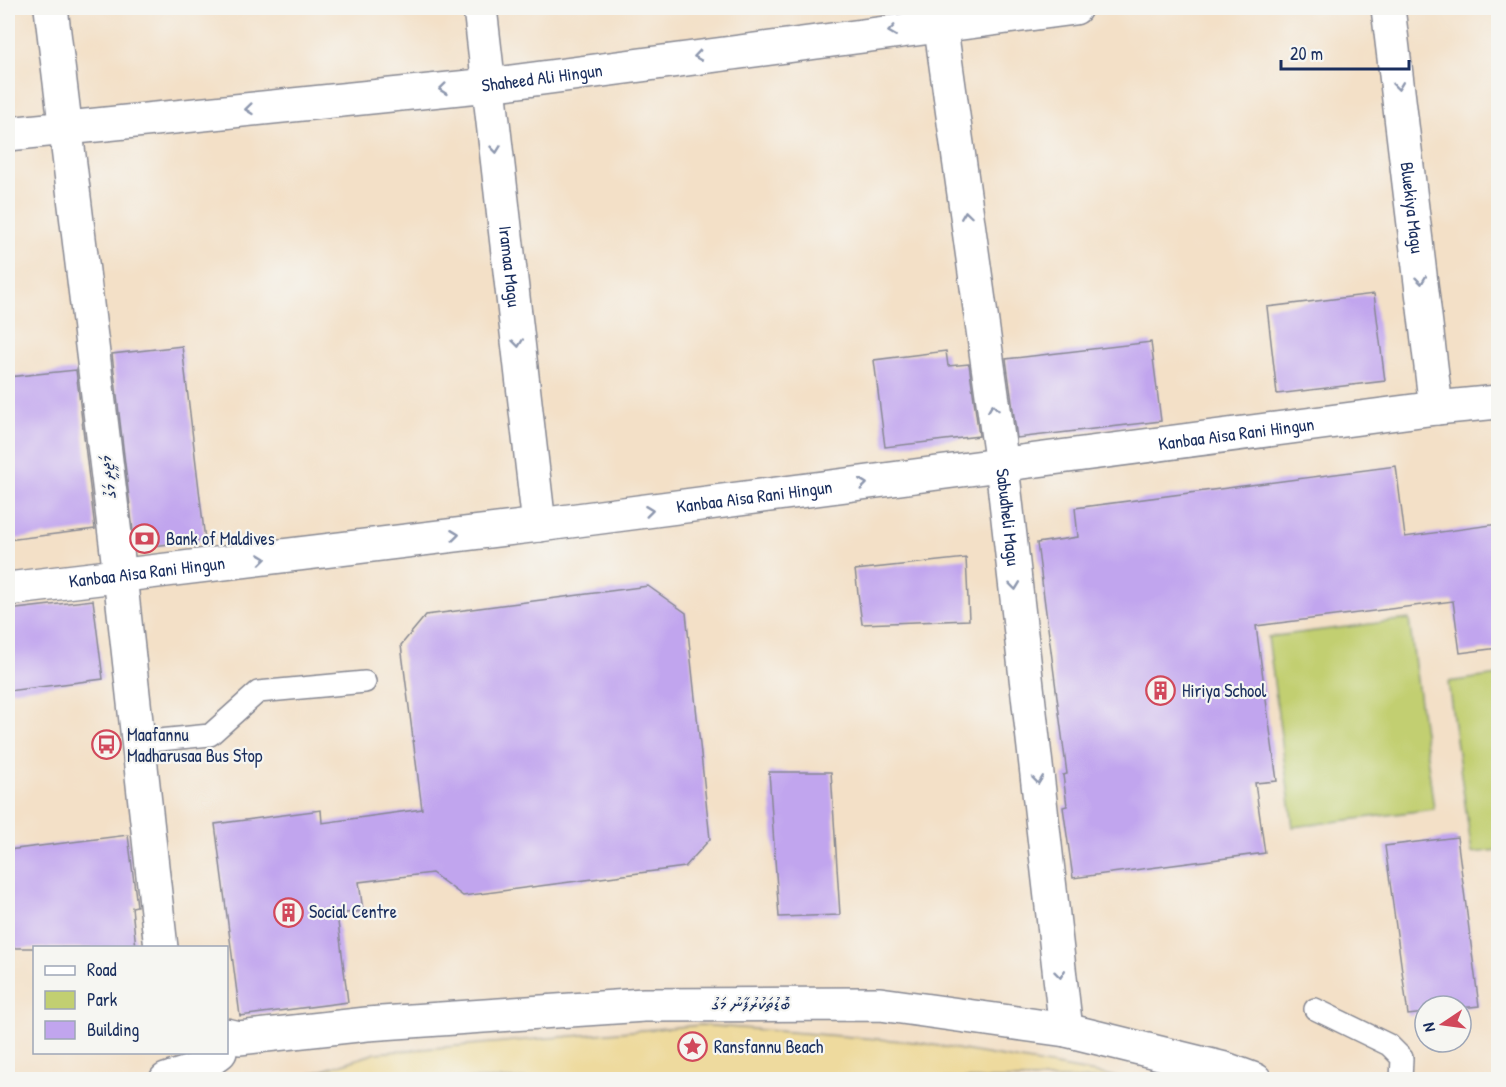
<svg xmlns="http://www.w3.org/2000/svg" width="1506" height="1087" viewBox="0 0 1506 1087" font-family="'Patrick Hand','Noto Sans Thaana',sans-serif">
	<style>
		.green { fill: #c2cf71; stroke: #6e7f68; stroke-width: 1.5 }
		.sand { fill: #eeda9e; stroke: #84847e; stroke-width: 1.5 }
		.building { fill: #c1a5ee }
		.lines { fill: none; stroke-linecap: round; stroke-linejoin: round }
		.service-casing { stroke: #878892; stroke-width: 24 }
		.minor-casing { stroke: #878892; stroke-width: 36 }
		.tertiary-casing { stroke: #878892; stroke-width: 36 }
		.service { stroke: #fff; stroke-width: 21 }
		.minor { stroke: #fff; stroke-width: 33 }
		.tertiary { stroke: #fff; stroke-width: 33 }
		.oneway { stroke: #8d97ae }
		.labels { text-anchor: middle; stroke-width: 4.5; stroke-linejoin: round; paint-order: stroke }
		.street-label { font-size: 18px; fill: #1b2f5e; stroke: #f6f6f2 }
		.poi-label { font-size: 18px; fill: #1b2f5e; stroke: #f6f6f2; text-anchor: start }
	</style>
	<rect width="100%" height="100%" fill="#f6f6f2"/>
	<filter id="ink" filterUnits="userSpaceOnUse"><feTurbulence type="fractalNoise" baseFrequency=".0167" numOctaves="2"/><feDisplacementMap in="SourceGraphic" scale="12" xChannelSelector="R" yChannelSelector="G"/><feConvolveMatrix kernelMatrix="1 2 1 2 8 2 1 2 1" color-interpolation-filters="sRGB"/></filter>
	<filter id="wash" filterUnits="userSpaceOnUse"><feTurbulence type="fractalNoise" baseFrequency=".008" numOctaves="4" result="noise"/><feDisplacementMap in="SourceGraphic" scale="24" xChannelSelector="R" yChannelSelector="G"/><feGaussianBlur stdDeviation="1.35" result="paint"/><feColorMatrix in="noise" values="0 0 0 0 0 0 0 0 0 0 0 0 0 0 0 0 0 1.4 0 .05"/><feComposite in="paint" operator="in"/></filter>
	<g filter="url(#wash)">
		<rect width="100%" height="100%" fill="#f3e0c7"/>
		<!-- green -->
		<g class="green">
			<polygon points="1409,619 1434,809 1293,827 1268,637"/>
			<polygon points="1498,675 1498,850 1472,853 1448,682"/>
		</g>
		<!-- sand -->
		<polygon class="sand" points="701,1025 916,1042 1130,1079 296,1079 376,1053"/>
		<g id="blocks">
			<!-- building -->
			<g class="building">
				<polygon points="1374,294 1385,381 1277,394 1267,307"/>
				<polygon points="1151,342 1161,421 1017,438 1006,359"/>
				<polygon points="182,346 205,540 135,548 112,354"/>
				<polygon points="946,351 948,366 969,364 979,436 885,447 874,360"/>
				<polygon points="76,370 95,529 8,540 8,377"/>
				<polygon points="1396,466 1405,537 1498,524 1498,648 1460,653 1453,601 1256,626 1277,781 1255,783 1265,853 1073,878 1063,807 1067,806 1063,775 1067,774 1037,543 1078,537 1075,508"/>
				<polygon points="966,558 969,620 862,624 855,570"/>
				<polygon points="648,586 686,613 710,839 685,867 463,896 432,873 359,882 363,911 337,914 348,1002 240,1016 215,824 321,810 322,823 422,809 401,645 426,615"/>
				<polygon points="93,600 103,679 8,691 8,610"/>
				<polygon points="769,772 831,772 840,915 779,917"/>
				<polygon points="128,835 137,906 132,907 136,948 8,948 8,850"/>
				<polygon points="1457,837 1479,1006 1461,1008 1461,1006 1425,1006 1425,1013 1408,1015 1385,846"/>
			</g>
		</g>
	</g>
	<g filter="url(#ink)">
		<use href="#blocks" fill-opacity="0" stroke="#878892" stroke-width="1.5"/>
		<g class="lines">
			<defs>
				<g id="service">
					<polyline points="139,742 210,735 258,692 365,682"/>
					<polyline points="1315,1009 1389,1045 1402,1058 1401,1080"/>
				</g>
				<g id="minor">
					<path id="s1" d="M480,8L539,525"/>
					<path id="s2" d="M938,8L1002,466L1066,1030"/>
					<path id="s3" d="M1388,8L1436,408"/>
					<path id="s4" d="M8,134L489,85L1075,8"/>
				</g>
				<g id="tertiary">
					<polyline points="51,8 120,576 161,948"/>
					<path id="s5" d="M8,589L539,525L1436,408L1498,402"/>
					<polyline points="226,1035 239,1038 367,1024 644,1005 880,1004 1066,1030 1225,1069 1255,1080"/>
					<polyline points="166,1080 197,1070 220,1052"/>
				</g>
			</defs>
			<!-- service casing -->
			<use href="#service" class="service-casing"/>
			<!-- minor casing -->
			<use href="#minor" class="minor-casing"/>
			<!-- tertiary casing -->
			<use href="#tertiary" class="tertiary-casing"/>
			<!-- service -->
			<use href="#service" class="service"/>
			<!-- minor -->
			<use href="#minor" class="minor"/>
			<!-- tertiary -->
			<use href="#tertiary" class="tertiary"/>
		</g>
		<!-- one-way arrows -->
		<defs><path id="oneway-chevron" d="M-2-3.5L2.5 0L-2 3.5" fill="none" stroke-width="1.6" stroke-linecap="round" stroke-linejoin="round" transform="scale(1.5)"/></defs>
		<g class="oneway">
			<use href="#oneway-chevron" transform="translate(892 31) rotate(172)"/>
			<use href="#oneway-chevron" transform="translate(698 56) rotate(172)"/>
			<use href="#oneway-chevron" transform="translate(1398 86) rotate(83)"/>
			<use href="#oneway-chevron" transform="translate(443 89) rotate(174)"/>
			<use href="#oneway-chevron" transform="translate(249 109) rotate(174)"/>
			<use href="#oneway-chevron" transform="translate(496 149) rotate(84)"/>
			<use href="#oneway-chevron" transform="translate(966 215) rotate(-98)"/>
			<use href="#oneway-chevron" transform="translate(1421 280) rotate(83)"/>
			<use href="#oneway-chevron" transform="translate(518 343) rotate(84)"/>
			<use href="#oneway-chevron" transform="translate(993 408) rotate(-98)"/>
			<use href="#oneway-chevron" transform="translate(863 484) rotate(-7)"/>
			<use href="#oneway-chevron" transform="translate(649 511) rotate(-7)"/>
			<use href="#oneway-chevron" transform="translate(455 535) rotate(-7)"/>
			<use href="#oneway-chevron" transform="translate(262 559) rotate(-7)"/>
			<use href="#oneway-chevron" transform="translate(1015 586) rotate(83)"/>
			<use href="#oneway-chevron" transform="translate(1038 780) rotate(83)"/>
			<use href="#oneway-chevron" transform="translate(1060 974) rotate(83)"/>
		</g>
	</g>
	<!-- icons -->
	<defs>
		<symbol id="bank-ring" viewBox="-11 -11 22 22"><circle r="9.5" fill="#f6f6f2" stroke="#d1495b" stroke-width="1.5"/><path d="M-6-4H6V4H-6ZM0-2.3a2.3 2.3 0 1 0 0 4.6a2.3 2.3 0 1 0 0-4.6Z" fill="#d1495b"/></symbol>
		<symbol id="building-ring" viewBox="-11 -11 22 22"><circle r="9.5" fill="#f6f6f2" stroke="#d1495b" stroke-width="1.5"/><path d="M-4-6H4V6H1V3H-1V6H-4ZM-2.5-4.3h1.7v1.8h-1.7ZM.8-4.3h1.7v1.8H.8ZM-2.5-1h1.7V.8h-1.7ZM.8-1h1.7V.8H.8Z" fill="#d1495b"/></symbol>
		<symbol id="bus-ring" viewBox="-11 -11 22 22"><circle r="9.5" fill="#f6f6f2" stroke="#d1495b" stroke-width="1.5"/><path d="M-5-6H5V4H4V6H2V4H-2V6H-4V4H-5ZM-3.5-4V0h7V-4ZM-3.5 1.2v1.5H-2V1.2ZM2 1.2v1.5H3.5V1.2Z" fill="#d1495b"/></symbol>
		<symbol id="sight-ring" viewBox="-11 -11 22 22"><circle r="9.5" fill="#f6f6f2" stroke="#d1495b" stroke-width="1.5"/><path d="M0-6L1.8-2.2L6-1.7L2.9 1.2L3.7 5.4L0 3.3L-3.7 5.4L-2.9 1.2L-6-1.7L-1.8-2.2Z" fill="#d1495b"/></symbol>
	</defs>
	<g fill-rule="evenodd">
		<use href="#bank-ring" x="128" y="522" width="33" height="33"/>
		<use href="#building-ring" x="1144" y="674" width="33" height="33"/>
		<use href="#bus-ring" x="90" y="728" width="33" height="33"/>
		<use href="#building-ring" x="272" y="896" width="33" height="33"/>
		<use href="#sight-ring" x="676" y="1030" width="33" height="33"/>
	</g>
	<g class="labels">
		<!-- street labels -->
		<g class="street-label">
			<text dy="6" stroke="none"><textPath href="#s4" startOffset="537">Shaheed Ali Hingun</textPath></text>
			<text dy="6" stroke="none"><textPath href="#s3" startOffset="201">Bluekiya Magu</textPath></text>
			<text dy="6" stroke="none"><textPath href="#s1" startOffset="260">Iramaa Magu</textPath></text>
			<text dy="6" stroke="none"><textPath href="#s5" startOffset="1238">Kanbaa Aisa Rani Hingun</textPath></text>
			<text transform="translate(108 477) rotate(-97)" y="6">މަޖީދީ މަގު</text>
			<text dy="6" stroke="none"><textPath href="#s5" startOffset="752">Kanbaa Aisa Rani Hingun</textPath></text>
			<text dy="6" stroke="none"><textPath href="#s2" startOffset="514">Sabudheli Magu</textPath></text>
			<text dy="6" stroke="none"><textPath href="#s5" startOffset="140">Kanbaa Aisa Rani Hingun</textPath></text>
			<text x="751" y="1010">ބޮޑުތަކުރުފާނު މަގު</text>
		</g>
		<!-- poi labels -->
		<g class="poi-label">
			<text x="166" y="545">Bank of Maldives</text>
			<text x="1182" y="697">Hiriya School</text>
			<text x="127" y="741">Maafannu<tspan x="127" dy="21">Madharusaa Bus Stop</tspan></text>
			<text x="309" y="918">Social Centre</text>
			<text x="714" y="1053">Ransfannu Beach</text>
		</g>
	</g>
	<!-- margin -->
	<rect width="1506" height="1087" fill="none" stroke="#f6f6f2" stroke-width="30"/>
	<!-- legend -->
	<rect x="33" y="946" width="195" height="108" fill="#f6f6f2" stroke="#9ea6b7" stroke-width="1.5"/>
	<rect x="45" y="966" width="30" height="9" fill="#ffffff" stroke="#9ea6b7" stroke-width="1.5"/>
	<text x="87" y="976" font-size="18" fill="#1b2f5e">Road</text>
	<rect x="45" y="991" width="30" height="18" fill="#c2cf71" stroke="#9ea6b7" stroke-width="1.5"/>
	<text x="87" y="1006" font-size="18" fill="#1b2f5e">Park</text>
	<rect x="45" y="1021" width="30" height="18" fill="#c1a5ee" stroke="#9ea6b7" stroke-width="1.5"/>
	<text x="87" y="1036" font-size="18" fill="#1b2f5e">Building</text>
	<!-- north arrow -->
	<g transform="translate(1443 1024) rotate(257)"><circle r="28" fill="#f6f6f2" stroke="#9ea6b7" stroke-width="1.5"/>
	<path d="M0-4.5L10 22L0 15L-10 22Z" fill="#d1495b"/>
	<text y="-9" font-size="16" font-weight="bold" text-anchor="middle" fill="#1b2f5e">N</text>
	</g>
	<!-- scale -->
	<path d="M1281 60v9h128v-9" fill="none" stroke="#1b2f5e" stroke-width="3"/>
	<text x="1290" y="60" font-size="18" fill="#1b2f5e" stroke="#f6f6f2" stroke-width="4.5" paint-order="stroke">20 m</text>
</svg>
